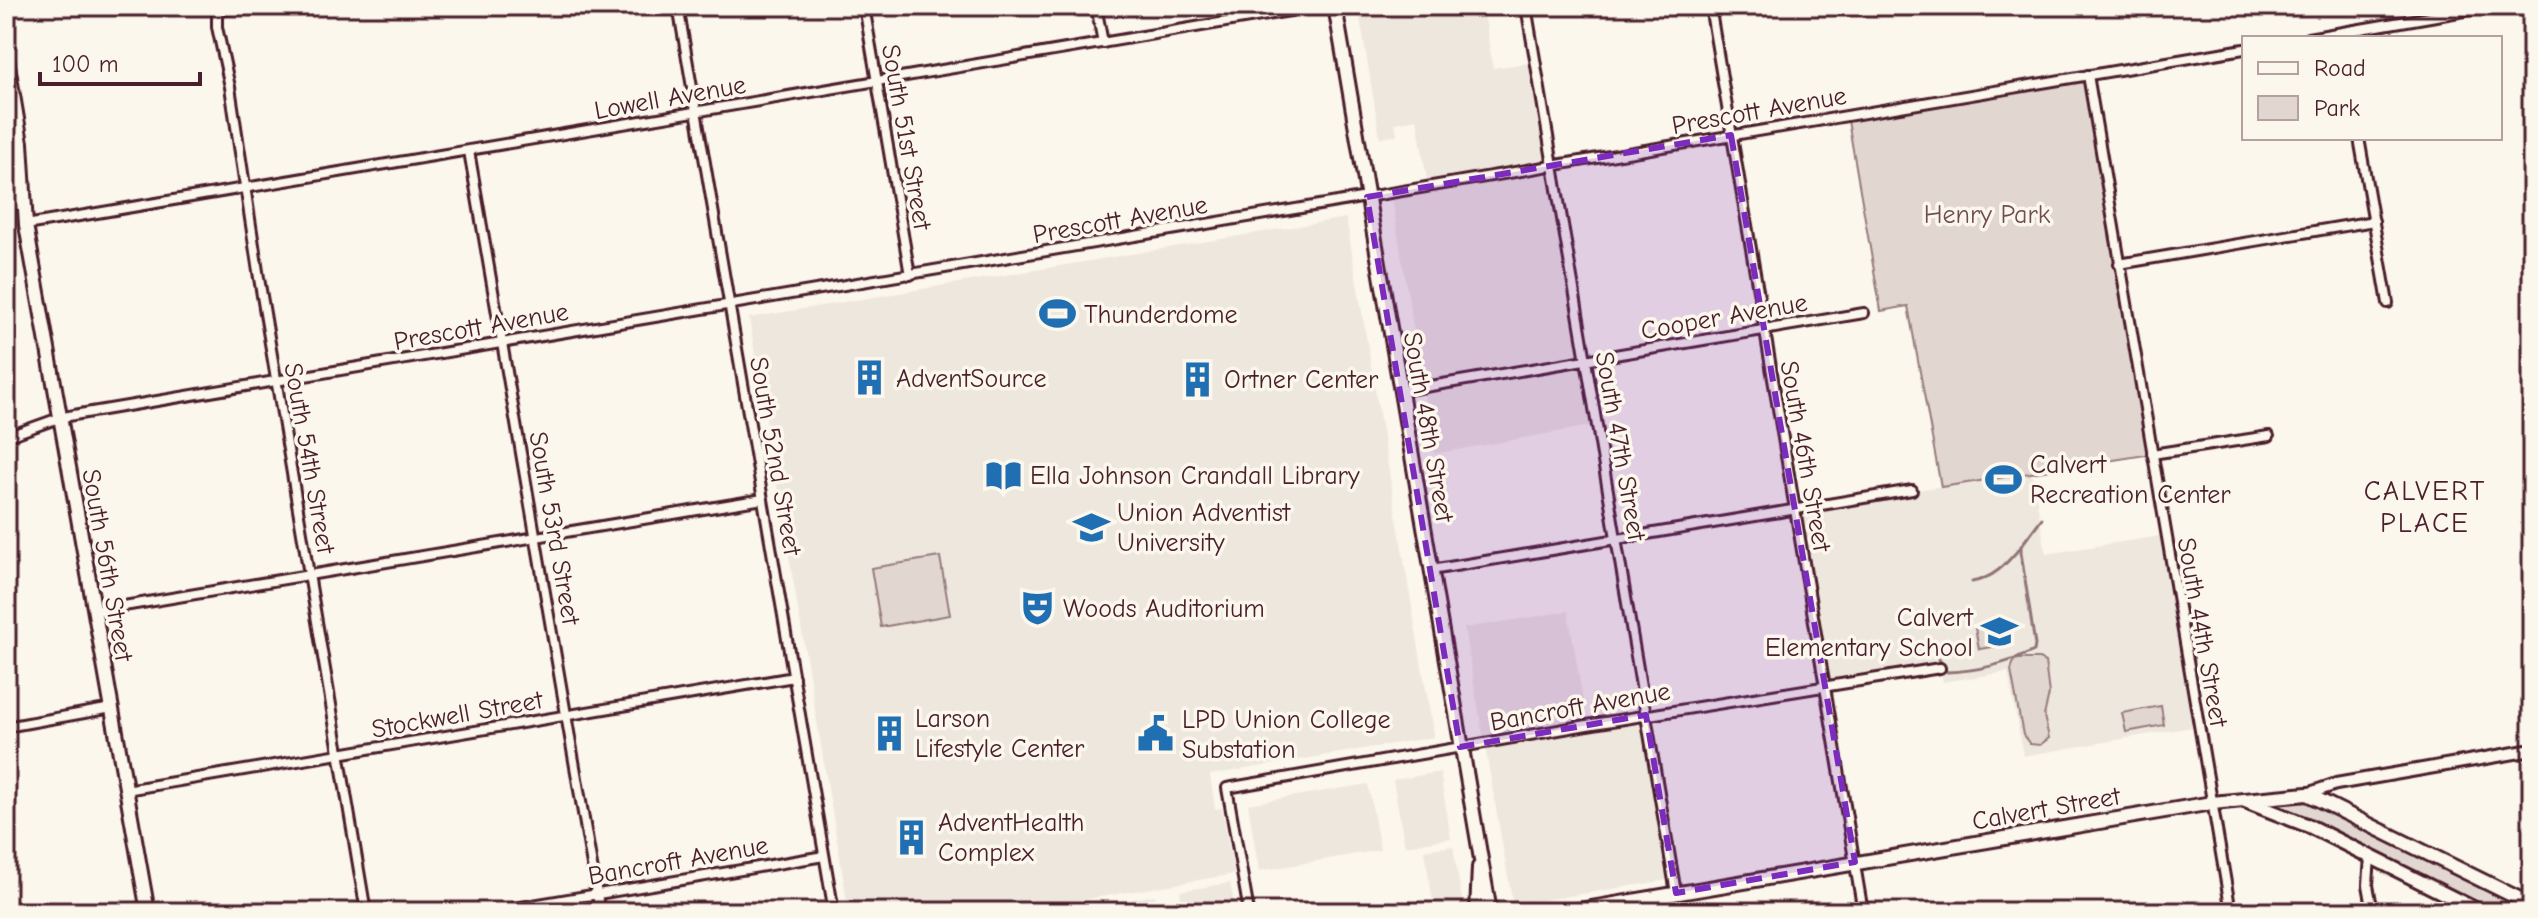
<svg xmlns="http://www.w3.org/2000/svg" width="2538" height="918" viewBox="0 0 2538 918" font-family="'Comic Neue',sans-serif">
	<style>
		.built { fill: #eee7de }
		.green { fill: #e2d7d0; stroke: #967b7e; stroke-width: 2 }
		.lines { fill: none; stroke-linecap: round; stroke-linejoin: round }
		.stream { stroke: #907477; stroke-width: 3 }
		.minor-casing { stroke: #4a1f2b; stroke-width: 14 }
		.tertiary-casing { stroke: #4a1f2b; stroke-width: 16 }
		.secondary-casing { stroke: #4a1f2b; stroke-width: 18 }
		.minor { stroke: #fbf7ec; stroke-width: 8 }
		.tertiary { stroke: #fbf7ec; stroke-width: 10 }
		.secondary { stroke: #fbf7ec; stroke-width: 12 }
		.marked { fill: #7b2cbf; fill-opacity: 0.2; stroke: #7b2cbf; stroke-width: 6; stroke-dasharray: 16 10; stroke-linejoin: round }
		.labels { text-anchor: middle; stroke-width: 7; stroke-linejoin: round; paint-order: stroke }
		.street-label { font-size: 26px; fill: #4a1f2b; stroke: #fbf7ec }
		.park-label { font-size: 26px; fill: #704d54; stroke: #fbf7ec }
		.poi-label { font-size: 26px; fill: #4a1f2b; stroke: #fbf7ec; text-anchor: start }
		.neighbourhood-label { font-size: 28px; letter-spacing: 2px; fill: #4a1f2b; stroke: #fbf7ec }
	</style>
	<rect width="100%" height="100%" fill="#fbf7ec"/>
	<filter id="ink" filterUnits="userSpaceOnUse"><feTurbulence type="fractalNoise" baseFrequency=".0125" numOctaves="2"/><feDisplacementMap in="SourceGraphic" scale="16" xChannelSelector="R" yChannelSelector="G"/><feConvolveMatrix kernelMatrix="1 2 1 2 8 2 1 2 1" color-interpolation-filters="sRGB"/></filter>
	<g filter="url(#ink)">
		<!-- built -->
		<g class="built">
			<polygon points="1358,6 1483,6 1493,68 1535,62 1597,425 1434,454 1391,193 1428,186 1417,119 1395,123 1397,135 1380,138"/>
			<polygon points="1346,218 1434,737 1210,775 1215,809 1222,808 1234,874 1035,908 1035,912 849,912 749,318"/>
			<polygon points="2032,473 2046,554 2166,535 2198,726 2023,756 2008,672 1943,682 1941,668 1825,685 1795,508"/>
			<polygon points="1568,611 1587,724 1646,715 1674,879 1513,905 1464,628"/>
			<polygon points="1440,772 1451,838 1405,846 1393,780"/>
			<polygon points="1368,784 1380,850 1259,871 1248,804"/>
			<polygon points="1453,846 1464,912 1435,912 1424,850"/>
			<polygon points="1230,883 1234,903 1209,908 1209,912 1184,912 1180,891"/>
			<polygon points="1155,895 1158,912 1083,912 1083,908"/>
		</g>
		<!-- green -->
		<g class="green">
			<polygon points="2088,75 2152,454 1941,487 1908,306 1881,311 1847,115"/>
			<polygon points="940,557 950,615 881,627 871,568"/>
			<polygon points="2002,624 2006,645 1979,649 1975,628"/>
			<polygon points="2019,659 2039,659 2045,662 2049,694 2044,716 2049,738 2040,745 2030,744 2023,735 2011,671 2014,660"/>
			<polygon points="2161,706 2164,725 2126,732 2122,713"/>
			<polygon points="2293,794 2532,905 2532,912 2481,912 2245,801"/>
		</g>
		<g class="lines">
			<!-- stream -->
			<g class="stream">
				<path d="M1972,582C1994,578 2005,565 2020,548"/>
				<path d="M1939,659L1947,672C1979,671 2006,664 2034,651L2035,645L2021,553V546L2042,518"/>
			</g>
			<defs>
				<g id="minor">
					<polyline points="245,6 217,11 217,27 230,87 259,278 366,912"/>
					<polyline points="678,6 834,912"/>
					<polyline points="864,6 910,275"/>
					<polyline points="1096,6 1103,43"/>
					<polyline points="1526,6 1676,893"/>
					<polyline points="1710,6 1863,912"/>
					<polyline points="2308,38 2494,6"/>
					<polyline points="2088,75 2231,912"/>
					<polyline points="2359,138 2388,303"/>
					<polyline points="469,151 600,912"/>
					<polyline points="26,225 1320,6"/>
					<polyline points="2119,264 2374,221"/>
					<polyline points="1401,391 1864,313"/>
					<polyline points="6,437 59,418 74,415 2244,49"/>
					<polyline points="2152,454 2269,436"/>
					<polyline points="1431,570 1912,490"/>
					<polyline points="94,611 763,499"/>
					<polyline points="6,727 112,708"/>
					<polyline points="126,790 794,677"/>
					<polyline points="2370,856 2368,885 2373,912"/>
					<polyline points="116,912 147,907"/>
					<polyline points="491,912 824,856"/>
					<polyline points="1249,912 1227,788 1587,725 1940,668"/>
				</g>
				<polyline id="tertiary" points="2307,794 2336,784 2532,750"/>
				<g id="secondary">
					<polyline points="1335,6 1490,912"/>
					<polyline points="6,53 21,143 26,225 148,912"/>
					<polyline points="6,157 19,203"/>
					<polyline points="2245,801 2309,826 2481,912"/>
					<polyline points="1477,912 1479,867"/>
					<polyline points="1567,912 2212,803 2307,794 2532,905"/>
				</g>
			</defs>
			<!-- minor casing -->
			<use href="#minor" class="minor-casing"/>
			<!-- tertiary casing -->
			<use href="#tertiary" class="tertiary-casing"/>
			<!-- secondary casing -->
			<use href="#secondary" class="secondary-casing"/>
			<!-- minor -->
			<use href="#minor" class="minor"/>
			<!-- tertiary -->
			<use href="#tertiary" class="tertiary"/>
			<!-- secondary -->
			<use href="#secondary" class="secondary"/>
		</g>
	</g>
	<!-- marked area -->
	<path class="marked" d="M1731,135L1855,862L1676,893L1646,715L1460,747L1367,197Z"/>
	<!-- icons -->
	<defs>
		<symbol id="stadium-bare" viewBox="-9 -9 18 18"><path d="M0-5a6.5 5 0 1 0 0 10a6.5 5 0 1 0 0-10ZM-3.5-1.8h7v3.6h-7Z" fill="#1f6fb2" stroke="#fbf7ec" stroke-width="2.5" paint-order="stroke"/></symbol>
		<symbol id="building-bare" viewBox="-9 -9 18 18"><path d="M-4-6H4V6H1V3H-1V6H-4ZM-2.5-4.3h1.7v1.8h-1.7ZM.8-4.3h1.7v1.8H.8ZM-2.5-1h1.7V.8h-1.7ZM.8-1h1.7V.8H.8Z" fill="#1f6fb2" stroke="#fbf7ec" stroke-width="2.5" paint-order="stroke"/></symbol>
		<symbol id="library-bare" viewBox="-9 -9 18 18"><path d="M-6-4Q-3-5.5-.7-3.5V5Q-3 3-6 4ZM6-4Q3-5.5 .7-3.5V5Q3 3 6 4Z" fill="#1f6fb2" stroke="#fbf7ec" stroke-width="2.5" paint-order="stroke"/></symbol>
		<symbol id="university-bare" viewBox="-9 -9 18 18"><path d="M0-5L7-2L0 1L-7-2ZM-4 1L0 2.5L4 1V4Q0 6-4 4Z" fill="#1f6fb2" stroke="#fbf7ec" stroke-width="2.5" paint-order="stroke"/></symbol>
		<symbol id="theatre-bare" viewBox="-9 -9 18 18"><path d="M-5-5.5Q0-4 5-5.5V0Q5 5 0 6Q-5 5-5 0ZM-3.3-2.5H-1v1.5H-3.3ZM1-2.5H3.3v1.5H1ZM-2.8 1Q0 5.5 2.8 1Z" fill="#1f6fb2" stroke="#fbf7ec" stroke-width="2.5" paint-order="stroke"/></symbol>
		<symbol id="school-bare" viewBox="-9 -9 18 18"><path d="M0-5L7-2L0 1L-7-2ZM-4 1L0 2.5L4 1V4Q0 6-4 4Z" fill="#1f6fb2" stroke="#fbf7ec" stroke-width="2.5" paint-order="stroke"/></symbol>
		<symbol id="civic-bare" viewBox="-9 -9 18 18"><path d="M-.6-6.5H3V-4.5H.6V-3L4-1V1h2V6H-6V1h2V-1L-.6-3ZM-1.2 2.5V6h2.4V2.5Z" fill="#1f6fb2" stroke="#fbf7ec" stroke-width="2.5" paint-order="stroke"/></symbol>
	</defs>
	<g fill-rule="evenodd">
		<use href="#stadium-bare" x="1032" y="288" width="51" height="51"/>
		<use href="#building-bare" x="844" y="352" width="51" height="51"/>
		<use href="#building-bare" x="1172" y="354" width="51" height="51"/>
		<use href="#library-bare" x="978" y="450" width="51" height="51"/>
		<use href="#stadium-bare" x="1978" y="454" width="51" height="51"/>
		<use href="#university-bare" x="1066" y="502" width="51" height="51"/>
		<use href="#theatre-bare" x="1012" y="582" width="51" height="51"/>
		<use href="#school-bare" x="1974" y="606" width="51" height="51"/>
		<use href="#building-bare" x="864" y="708" width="51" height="51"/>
		<use href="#civic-bare" x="1130" y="708" width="51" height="51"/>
		<use href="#building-bare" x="886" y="812" width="51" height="51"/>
	</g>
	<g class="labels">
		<!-- street labels -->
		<g class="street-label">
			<text transform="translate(670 97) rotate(-10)" y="9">Lowell Avenue</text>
			<text transform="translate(1759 110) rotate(-10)" y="9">Prescott Avenue</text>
			<text transform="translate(907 137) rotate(80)" y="9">South 51st Street</text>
			<text transform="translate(1120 219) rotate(-10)" y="9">Prescott Avenue</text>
			<text transform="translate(1724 316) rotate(-10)" y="9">Cooper Avenue</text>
			<text transform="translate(481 326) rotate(-10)" y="9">Prescott Avenue</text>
			<text transform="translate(1429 427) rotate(80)" y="9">South 48th Street</text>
			<text transform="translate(1621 446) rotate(80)" y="9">South 47th Street</text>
			<text transform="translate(776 456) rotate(80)" y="9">South 52nd Street</text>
			<text transform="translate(1806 456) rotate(80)" y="9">South 46th Street</text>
			<text transform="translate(310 458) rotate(80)" y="9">South 54th Street</text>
			<text transform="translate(555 528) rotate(80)" y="9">South 53rd Street</text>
			<text transform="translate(108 565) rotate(80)" y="9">South 56th Street</text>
			<text transform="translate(2203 632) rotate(80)" y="9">South 44th Street</text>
			<text transform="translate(1580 706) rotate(-10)" y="9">Bancroft Avenue</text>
			<text transform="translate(457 714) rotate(-10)" y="9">Stockwell Street</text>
			<text transform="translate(2046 808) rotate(-10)" y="9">Calvert Street</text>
			<text transform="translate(678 860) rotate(-10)" y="9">Bancroft Avenue</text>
		</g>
		<!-- park labels -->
		<g class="park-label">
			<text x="1987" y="223">Henry Park</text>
		</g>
		<!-- poi labels -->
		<g class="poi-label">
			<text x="1084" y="323">Thunderdome</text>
			<text x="896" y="387">AdventSource</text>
			<text x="1224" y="388">Ortner Center</text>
			<text x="2030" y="473">Calvert<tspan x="2030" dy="30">Recreation Center</tspan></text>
			<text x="1030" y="484">Ella Johnson Crandall Library</text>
			<text x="1117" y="521">Union Adventist<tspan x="1117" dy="30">University</tspan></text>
			<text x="1063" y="617">Woods Auditorium</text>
			<text x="1973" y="626" text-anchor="end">Calvert<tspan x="1973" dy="30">Elementary School</tspan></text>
			<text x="915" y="727">Larson<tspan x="915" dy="30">Lifestyle Center</tspan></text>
			<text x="1182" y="728">LPD Union College<tspan x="1182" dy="30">Substation</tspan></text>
			<text x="938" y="831">AdventHealth<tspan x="938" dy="30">Complex</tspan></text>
		</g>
		<!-- neighbourhood labels -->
		<g class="neighbourhood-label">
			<text x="2425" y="500">CALVERT<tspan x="2425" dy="32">PLACE</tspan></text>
		</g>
	</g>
	<!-- margin -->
	<rect width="2538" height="918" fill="none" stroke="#fbf7ec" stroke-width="32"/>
	<rect x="16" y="16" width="2506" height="886" fill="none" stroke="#4a1f2b" stroke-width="3" filter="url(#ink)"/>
	<!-- legend -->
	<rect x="2242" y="36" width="260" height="104" fill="#fbf7ec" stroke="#b4a19f" stroke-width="2"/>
	<rect x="2258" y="62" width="40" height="12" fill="#fbf7ec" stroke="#b4a19f" stroke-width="2"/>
	<text x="2314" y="76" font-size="24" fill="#4a1f2b">Road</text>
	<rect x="2258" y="96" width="40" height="24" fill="#e2d7d0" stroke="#b4a19f" stroke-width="2"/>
	<text x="2314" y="116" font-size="24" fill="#4a1f2b">Park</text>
	<!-- scale -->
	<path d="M40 72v12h160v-12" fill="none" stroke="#4a1f2b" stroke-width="4"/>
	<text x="52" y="72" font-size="24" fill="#4a1f2b" stroke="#fbf7ec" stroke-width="6" paint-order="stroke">100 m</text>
</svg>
